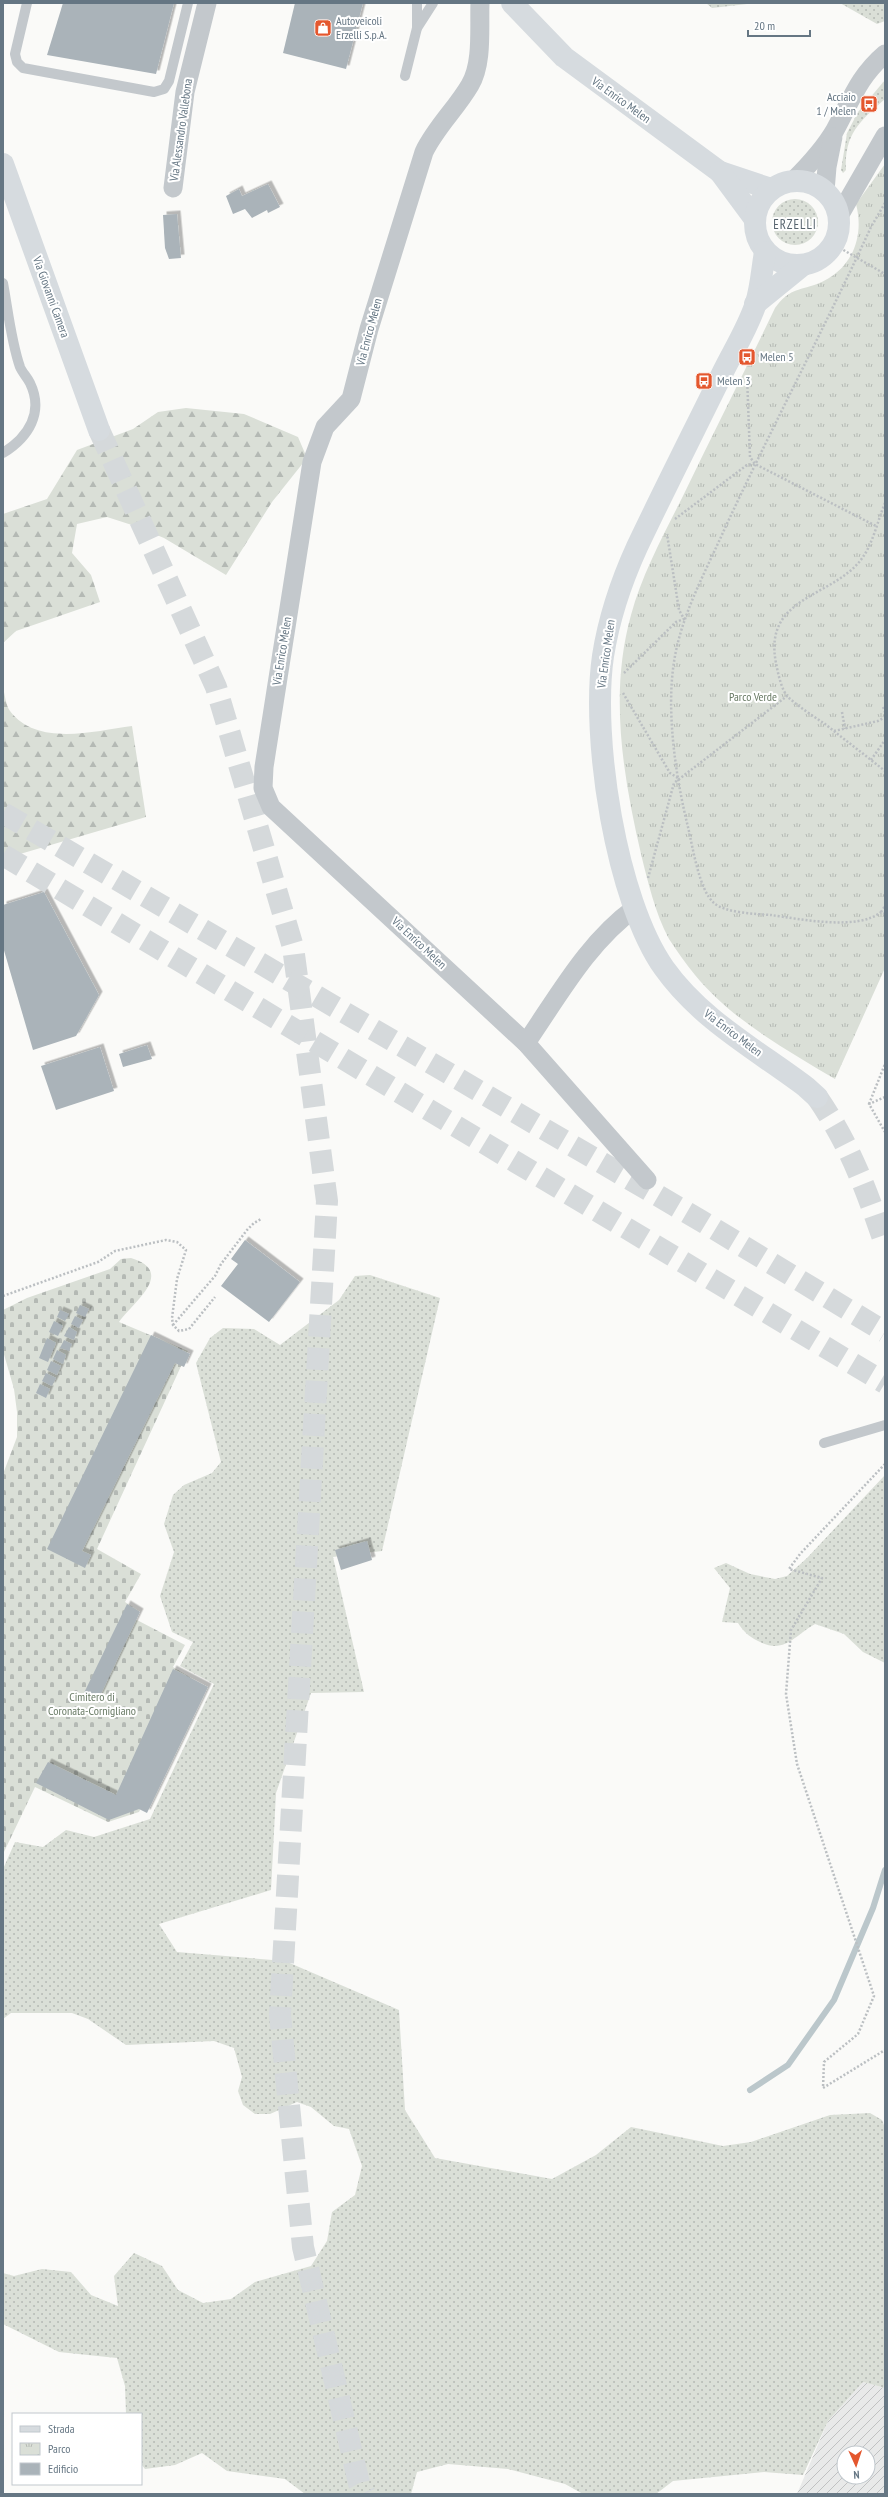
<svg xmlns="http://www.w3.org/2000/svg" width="888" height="2497" viewBox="0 0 888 2497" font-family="'PT Sans Narrow',sans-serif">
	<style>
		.industrial { fill: url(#industrial-furrows); fill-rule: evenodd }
		.grass { fill: url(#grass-dots) }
		.forest { fill: url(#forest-firs) }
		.cemetery { fill: url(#cemetery-stones) }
		.park { fill: url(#park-tufts) }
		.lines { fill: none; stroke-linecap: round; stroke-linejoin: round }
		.stream { stroke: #bbc7cb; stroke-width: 6 }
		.building { fill: #aab3b9; filter: url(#shadow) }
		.secondary-tunnel { stroke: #d5d9db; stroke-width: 22; stroke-dasharray: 22 11; stroke-linecap: butt }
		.primary-tunnel { stroke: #d5d9db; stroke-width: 22; stroke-dasharray: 22 11; stroke-linecap: butt }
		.highway-tunnel { stroke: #d5d9db; stroke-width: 22; stroke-dasharray: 22 11; stroke-linecap: butt }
		.path { stroke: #bbbfc2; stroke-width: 2.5; stroke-dasharray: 2 2; stroke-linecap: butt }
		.lane { stroke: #c3c8cc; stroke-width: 10 }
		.street { stroke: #c3c8cc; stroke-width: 19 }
		.secondary { stroke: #d6dbdf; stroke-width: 22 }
		.primary { stroke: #d6dbdf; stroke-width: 22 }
		.labels { text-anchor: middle; stroke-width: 4; stroke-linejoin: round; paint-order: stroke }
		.poi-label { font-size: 12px; fill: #657683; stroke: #fff; text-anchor: start }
		.street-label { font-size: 12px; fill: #657683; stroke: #fff }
		.park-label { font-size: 12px; fill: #687a64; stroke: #fff }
		.neighbourhood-label { font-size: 13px; letter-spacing: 1px; fill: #57646e; stroke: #fff }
	</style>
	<defs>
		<pattern id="industrial-furrows" width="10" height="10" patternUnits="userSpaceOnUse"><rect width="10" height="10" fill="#e8e9e9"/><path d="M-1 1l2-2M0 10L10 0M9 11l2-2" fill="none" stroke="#c0c1c2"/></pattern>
		<pattern id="grass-dots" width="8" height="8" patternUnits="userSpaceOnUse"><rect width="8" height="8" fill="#dadfd7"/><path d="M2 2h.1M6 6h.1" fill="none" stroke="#b4b9b4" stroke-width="1.8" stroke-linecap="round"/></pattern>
		<pattern id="forest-firs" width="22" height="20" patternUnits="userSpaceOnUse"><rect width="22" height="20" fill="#dadfd7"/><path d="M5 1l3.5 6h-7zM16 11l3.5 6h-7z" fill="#b4b9b4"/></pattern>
		<pattern id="cemetery-stones" width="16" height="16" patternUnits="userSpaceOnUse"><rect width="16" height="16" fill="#dadfd7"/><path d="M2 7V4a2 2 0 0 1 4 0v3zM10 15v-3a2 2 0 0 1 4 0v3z" fill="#b4b9b4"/></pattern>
		<pattern id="park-tufts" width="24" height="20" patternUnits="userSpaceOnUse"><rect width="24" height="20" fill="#dadfd7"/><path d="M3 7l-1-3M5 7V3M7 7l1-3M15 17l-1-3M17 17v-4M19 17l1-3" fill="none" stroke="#b4b9b4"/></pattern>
		<filter id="shadow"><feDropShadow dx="3.5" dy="-3.5" stdDeviation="0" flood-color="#0004"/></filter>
	</defs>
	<rect width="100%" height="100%" fill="#fafaf8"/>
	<!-- industrial -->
	<path class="industrial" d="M863,2382L885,2388V2494H797L828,2421ZM844,2453H868V2477H844Z"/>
	<!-- grass -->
	<g class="grass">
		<polygon points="706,3 756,3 712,8"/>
		<polygon points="840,3 885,3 885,21 877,24"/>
		<path d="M885,80V99C860,121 844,134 846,170L843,173L841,170L847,133L858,112Z"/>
		<circle cx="795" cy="222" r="23"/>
		<polygon points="370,1275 440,1298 382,1551 333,1557 364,1692 311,1693 276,1793 271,1890 159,1924 177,1952 285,1961 399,2010 405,2110 435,2158 552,2179 596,2155 631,2127 723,2146 751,2142 830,2115 870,2113 882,2120 885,2128 885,2388 863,2382 828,2421 803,2475 764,2472 673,2481 656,2494 583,2494 565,2484 508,2469 448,2464 417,2472 411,2494 305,2494 285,2479 227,2471 202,2453 175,2465 145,2469 141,2464 141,2414 126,2414 125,2386 117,2358 59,2352 3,2324 3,2273 14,2276 42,2269 71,2272 91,2295 118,2306 114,2276 134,2253 162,2266 178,2290 203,2303 231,2299 255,2282 311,2266 327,2241 332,2212 355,2195 362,2166 349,2129 334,2126 311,2107 297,2102 270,2114 255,2114 243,2105 238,2091 242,2077 234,2048 214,2041 126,2045 88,2019 72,2013 11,2013 3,2019 3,1869 15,1842 43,1847 66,1830 94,1837 150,1819 214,1684 180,1666 193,1642 172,1632 160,1596 174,1552 164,1524 173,1495 184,1485 212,1473 221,1462 196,1363 210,1338 223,1328 254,1329 280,1345 339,1300 355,1276"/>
		<path d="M885,1475V1663L863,1652L844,1634L815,1624C794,1636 784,1655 758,1641C748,1636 744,1632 738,1623L722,1622L730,1588L714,1568L726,1563L750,1574L775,1579L787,1576L807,1558Z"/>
	</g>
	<!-- forest -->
	<g class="forest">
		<polygon points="186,408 244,414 298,437 307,458 272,502 226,575 164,538 135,526 107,517 77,524 72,553 91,575 100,602 16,631 3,643 3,514 47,499 77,450 133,429 158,412"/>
		<path d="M3,688C5,695 6,706 10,711C37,747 94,731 132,726L146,817L3,859Z"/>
	</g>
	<!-- cemetery -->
	<path class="cemetery" d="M131,1258C177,1272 132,1303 119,1322L188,1351L97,1549L141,1574L125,1602L139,1611L135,1619L185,1645L173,1667L201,1684L139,1812L108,1822L35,1787L3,1854V1474L17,1437V1412L14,1389L3,1351V1310L27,1298L110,1269L121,1259Z"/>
	<!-- park -->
	<path class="park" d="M885,164V968L835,1079C785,1049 732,1020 695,975C686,964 677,951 669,939C655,913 648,882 641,854C623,776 609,694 631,615C642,574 664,534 683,496C713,433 745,371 775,308C789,289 797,291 817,284C851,271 865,238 856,204Z"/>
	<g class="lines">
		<!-- stream -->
		<polyline class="stream" points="750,2090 788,2065 834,2000 873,1908 885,1870"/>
	</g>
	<!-- building -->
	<g class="building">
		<polygon points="63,3 174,3 156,74 47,55"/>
		<polygon points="295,3 363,3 346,69 283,53"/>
		<polygon points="268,184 280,207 268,213 267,210 252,218 245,209 233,214 226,196 239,189 242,196"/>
		<polygon points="177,214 181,258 169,259 165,248 163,215"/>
		<polygon points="44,892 99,995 76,1036 33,1050 3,947 3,905"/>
		<polygon points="147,1045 152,1059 123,1067 119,1054"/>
		<polygon points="100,1047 114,1091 56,1110 41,1066"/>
		<polygon points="245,1240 300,1282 269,1322 221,1286 238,1264 231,1259"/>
		<polygon points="80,1305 89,1309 85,1317 76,1313"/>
		<polygon points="60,1310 69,1314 65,1321 57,1317"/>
		<polygon points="75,1316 83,1320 79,1328 71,1324"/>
		<polygon points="54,1321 63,1326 58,1336 49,1332"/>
		<polygon points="69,1327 77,1332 74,1340 64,1336"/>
		<polygon points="151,1335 190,1354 184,1367 175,1363 82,1551 91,1555 85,1568 47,1549"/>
		<polygon points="47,1338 56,1343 48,1362 39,1358"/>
		<polygon points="64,1340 72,1344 69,1351 60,1348"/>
		<polygon points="57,1350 66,1355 63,1364 53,1359"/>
		<polygon points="51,1361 61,1366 57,1375 47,1370"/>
		<polygon points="46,1373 56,1378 52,1386 42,1381"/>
		<polygon points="40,1384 50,1389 46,1398 36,1393"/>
		<polygon points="367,1541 372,1560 341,1570 335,1550"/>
		<polygon points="127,1604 140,1612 98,1700 84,1693"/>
		<polygon points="173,1669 208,1687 147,1813 139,1809 109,1820 36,1783 48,1762 116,1795"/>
	</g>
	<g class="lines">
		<!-- secondary-tunnel -->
		<path class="secondary-tunnel" d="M817,1097C850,1145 866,1189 885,1244"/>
		<!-- primary-tunnel -->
		<polyline class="primary-tunnel" points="99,430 216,687 293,947 327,1201 280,2015 303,2247 359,2483 365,2494"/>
		<!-- highway-tunnel -->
		<g class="highway-tunnel">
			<polyline points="3,813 698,1219 885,1332"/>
			<polyline points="3,855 885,1383"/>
		</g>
		<!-- path -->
		<g class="path">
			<path d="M885,203L871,227C824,329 772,427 725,528C706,571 681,615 674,662C666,712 676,779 688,827C693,848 699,890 714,903C725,913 757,914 771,915C800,919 858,931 881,912L885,914"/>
			<polyline points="833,244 885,274"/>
			<polyline points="747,375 750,457 755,464 876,526"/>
			<path d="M885,503C877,522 873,545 860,561C830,598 763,597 776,663C778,673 781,689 788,697C799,707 813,716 825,724C845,740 865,755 885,771"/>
			<polyline points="675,519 747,465 754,464"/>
			<polyline points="624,673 676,622 684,619 679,610 667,534"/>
			<polyline points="623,693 670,773 678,778"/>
			<polyline points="883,707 885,712"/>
			<polyline points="842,712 845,729"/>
			<polyline points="834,731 878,721 885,717"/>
			<polyline points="871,760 885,740"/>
			<polyline points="648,878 674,783 787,696"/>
			<polyline points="881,912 885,906"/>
			<polyline points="885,1097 869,1104 885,1132"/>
			<polyline points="869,1104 885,1064"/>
			<polyline points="3,1296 98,1262 115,1251 166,1240 177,1242 186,1250 177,1279 172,1318 173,1325 179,1331 189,1329 215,1297"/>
			<polyline points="173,1325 215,1276 221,1264 247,1230 254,1223 261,1219"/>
			<polyline points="885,1464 800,1554 789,1569 822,1578 791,1630 786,1694 797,1764 874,1996 858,2034 824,2062 823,2088 885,2050"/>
		</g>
		<!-- lane -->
		<g class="lane">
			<polyline points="27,3 15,54 17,62 23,68 154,92 164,89 169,81 188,3"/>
			<polyline points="417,3 417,28"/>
			<polyline points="405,76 417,28 433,3"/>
			<path d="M3,283C8,310 11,341 20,367C22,372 27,377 30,383C44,412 29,437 3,453"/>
			<polyline points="824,1443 885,1425"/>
		</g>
		<!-- street -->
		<g class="street">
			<path d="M480,3C479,28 483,63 470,85C456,109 436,127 424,152L369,329L351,399L325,427L312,462L264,767L263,788L271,807L526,1043L647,1180"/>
			<path d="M794,180C809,165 824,149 835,130C851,101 858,77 885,54"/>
			<polyline points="173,188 185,92 207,3"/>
			<polyline points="825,191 827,167 833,137"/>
			<polyline points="839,216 885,136"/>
			<path d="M526,1043C559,995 588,942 635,908"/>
		</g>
		<!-- secondary -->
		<g class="secondary">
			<polyline points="512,3 564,57 720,172 771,189"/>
			<polyline points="720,172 754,218"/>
			<circle cx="797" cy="223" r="42"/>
			<path d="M765,252C762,269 761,287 756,303C748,328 732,353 721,376C693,433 664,490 637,547C621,582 609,618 603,656C591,738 616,900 664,968C701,1020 757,1050 806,1087L817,1097"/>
			<polyline points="755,304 803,265"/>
		</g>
		<!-- primary -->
		<polyline class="primary" points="3,164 99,430"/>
	</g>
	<!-- icons -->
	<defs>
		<symbol id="shop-square" viewBox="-11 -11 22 22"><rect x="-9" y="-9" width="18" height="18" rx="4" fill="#e4572e" stroke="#fff"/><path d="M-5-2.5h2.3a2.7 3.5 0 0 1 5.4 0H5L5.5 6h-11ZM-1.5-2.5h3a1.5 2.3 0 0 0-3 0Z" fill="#fff"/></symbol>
		<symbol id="bus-square" viewBox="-11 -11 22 22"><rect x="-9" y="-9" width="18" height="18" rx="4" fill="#e4572e" stroke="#fff"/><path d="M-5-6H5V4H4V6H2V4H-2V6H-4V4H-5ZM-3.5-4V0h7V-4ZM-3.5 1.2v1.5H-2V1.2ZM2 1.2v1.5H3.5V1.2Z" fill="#fff"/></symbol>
	</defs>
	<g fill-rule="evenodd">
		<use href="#shop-square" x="313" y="18" width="20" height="20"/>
		<use href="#bus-square" x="859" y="94" width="20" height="20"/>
		<use href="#bus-square" x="737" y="347" width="20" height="20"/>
		<use href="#bus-square" x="694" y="371" width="20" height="20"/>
	</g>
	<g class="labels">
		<!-- poi labels -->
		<g class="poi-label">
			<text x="336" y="25">Autoveicoli<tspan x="336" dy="14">Erzelli S.p.A.</tspan></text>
			<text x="856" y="101" text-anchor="end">Acciaio<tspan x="856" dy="14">1 / Melen</tspan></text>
			<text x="760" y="361">Melen 5</text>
			<text x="717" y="385">Melen 3</text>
		</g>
		<!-- street labels -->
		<g class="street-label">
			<text transform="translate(621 100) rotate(36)" y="4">Via Enrico Melen</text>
			<text transform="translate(181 130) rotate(-82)" y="4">Via Alessandro Vallebona</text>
			<text transform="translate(51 297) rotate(70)" y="4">Via Giovanni Camera</text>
			<text transform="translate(369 332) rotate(-75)" y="4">Via Enrico Melen</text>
			<text transform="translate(282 651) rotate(-81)" y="4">Via Enrico Melen</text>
			<text transform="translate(606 654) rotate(-82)" y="4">Via Enrico Melen</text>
			<text transform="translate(419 943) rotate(43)" y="4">Via Enrico Melen</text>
			<text transform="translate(733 1033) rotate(37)" y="4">Via Enrico Melen</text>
		</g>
		<!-- park labels -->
		<g class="park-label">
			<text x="753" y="701">Parco Verde</text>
			<text x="92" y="1701">Cimitero di<tspan x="92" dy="14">Coronata-Cornigliano</tspan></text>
		</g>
		<!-- neighbourhood labels -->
		<g class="neighbourhood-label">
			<text x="795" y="229">ERZELLI</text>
		</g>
	</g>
	<!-- border -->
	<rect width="888" height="2497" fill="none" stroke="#657683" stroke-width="8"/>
	<!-- legend -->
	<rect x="12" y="2413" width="130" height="72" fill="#ffffff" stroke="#c1c8cd"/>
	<rect x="20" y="2426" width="20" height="6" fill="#d6dbdf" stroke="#c1c8cd"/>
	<text x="48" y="2433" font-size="12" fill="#657683">Strada</text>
	<rect x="20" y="2443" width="20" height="12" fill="url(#park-tufts)" stroke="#c1c8cd"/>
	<text x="48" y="2453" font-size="12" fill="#657683">Parco</text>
	<rect x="20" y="2463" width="20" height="12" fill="#aab3b9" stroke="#c1c8cd"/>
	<text x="48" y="2473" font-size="12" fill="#657683">Edificio</text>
	<!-- north arrow -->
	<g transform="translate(856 2465) rotate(177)"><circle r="19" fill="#ffffff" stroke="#c1c8cd"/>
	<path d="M0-3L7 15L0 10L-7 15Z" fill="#e4572e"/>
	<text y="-6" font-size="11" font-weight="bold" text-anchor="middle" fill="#657683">N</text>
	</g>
	<!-- scale -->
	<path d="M748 30v6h62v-6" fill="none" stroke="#657683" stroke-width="2"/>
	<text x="754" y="30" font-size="12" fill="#657683" stroke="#ffffff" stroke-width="3" paint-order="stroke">20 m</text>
</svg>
